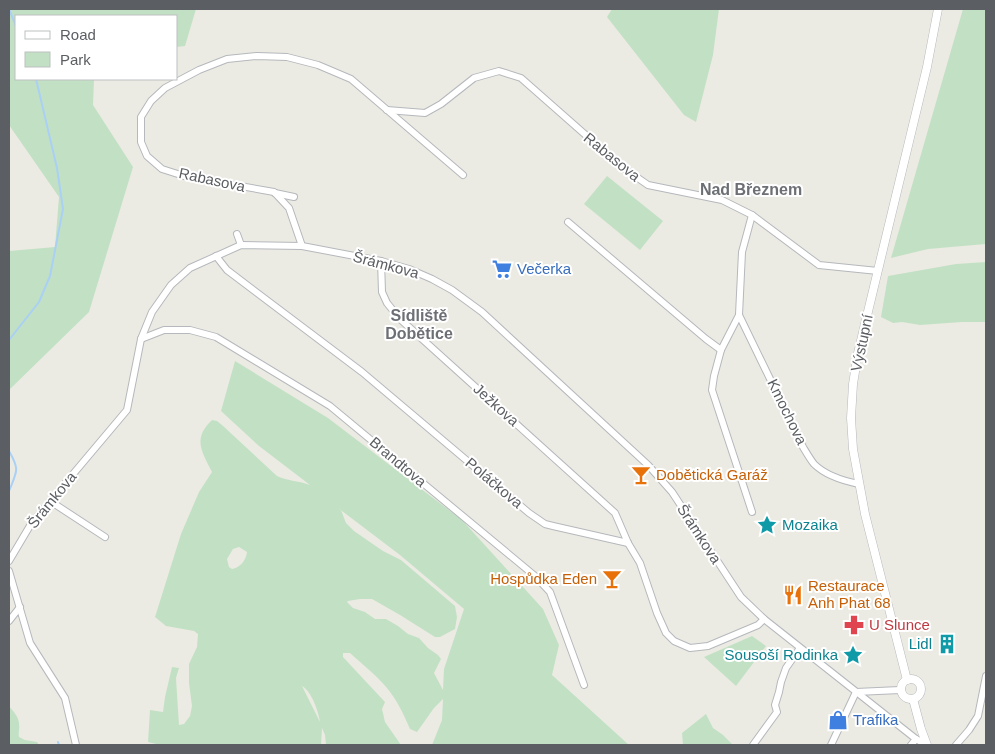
<svg xmlns="http://www.w3.org/2000/svg" width="995" height="754" viewBox="0 0 995 754" font-family="Arial,sans-serif">
	<style>
		.green { fill: #c2e1c4; fill-rule: evenodd }
		.lines { fill: none; stroke-linecap: round; stroke-linejoin: round }
		.stream { stroke: #aad0f5; stroke-width: 2 }
		.minor-casing { stroke: #b5b8bc; stroke-width: 8 }
		.tertiary-casing { stroke: #b5b8bc; stroke-width: 9 }
		.minor { stroke: #fff; stroke-width: 6 }
		.tertiary { stroke: #fff; stroke-width: 8 }
		.labels { text-anchor: middle; stroke-width: 4; stroke-linejoin: round; paint-order: stroke }
		.street-label { font-size: 15px; fill: #5b5e62; stroke: #fff }
		.shop-label { font-size: 15px; fill: #366cbe; stroke: #fff; text-anchor: start }
		.food-label { font-size: 15px; fill: #c56008; stroke: #fff; text-anchor: start }
		.culture-label { font-size: 15px; fill: #0d838f; stroke: #fff; text-anchor: end }
		.health-label { font-size: 15px; fill: #be3a42; stroke: #fff; text-anchor: start }
		.neighbourhood-label { font-size: 16px; font-weight: bold; fill: #6c6f74; stroke: #fff }
	</style>
	<rect width="100%" height="100%" fill="#ecebe3"/>
	<!-- green -->
	<g class="green">
		<polygon points="9,9 196,9 185,46 176,47 176,16 16,16 16,79 94,79 93,105 133,167 89,312 9,390 9,251 55,247 59,197 9,125"/>
		<polygon points="612,9 719,9 713,55 696,122 684,115 607,17"/>
		<polygon points="963,9 986,9 986,244 928,249 891,258"/>
		<polygon points="607,176 663,221 640,250 584,204"/>
		<polygon points="986,262 986,322 962,322 920,325 902,322 893,323 881,317 888,276 956,264"/>
		<path d="M235,361L328,418L462,520L543,609L559,645L552,675L629,745H432L442,720L443,699L434,708L417,732L410,729C404,715 397,700 387,688C376,675 362,664 350,653H343V657L385,702L382,709L385,722L401,745H326L325,735L322,728L321,745H160L148,742L150,710L163,712L165,697L172,667L179,668L176,678L179,725L184,724L190,716L192,706L189,683V664L197,647L198,634L194,631L166,626L155,617L181,534L199,492L212,472C202,452 192,439 212,420L217,421L222,425L277,476C288,481 300,481 310,485L259,446L221,411ZM338,508L400,555L464,609L444,669L443,690L434,673L441,659L438,655L428,648L419,638L408,634L398,626L386,619H375L365,612L353,608L347,602L348,601L360,599H372L400,615L435,637H440L455,629L457,617L455,606L401,560L383,551L354,531L346,523L341,510ZM239,547L247,552C246,560 240,568 232,569L229,567L227,559L233,549ZM302,686C312,692 318,711 320,722Z"/>
		<polygon points="752,636 766,646 736,686 704,657"/>
		<path d="M9,706C13,711 19,717 19,724C20,729 18,732 19,737L25,740L37,742L39,745H9Z"/>
		<polygon points="706,714 713,728 723,735 733,745 683,745 682,733"/>
	</g>
	<g class="lines">
		<!-- stream -->
		<g class="stream">
			<polyline points="9,9 16,26"/>
			<polyline points="9,340 39,302 50,276 63,209 57,168 36,79"/>
			<path d="M9,451C20,470 17,471 9,491"/>
			<polyline points="58,742 59,745"/>
		</g>
		<defs>
			<g id="minor">
				<polyline points="387,110 425,113 441,104 474,78 499,71 521,78 622,167 648,185 722,200 752,215 819,265 878,271"/>
				<polyline points="275,193 294,197"/>
				<path d="M752,215L742,252L739,315L803,447C806,452 810,459 814,464C825,475 844,481 859,484"/>
				<polyline points="568,222 706,339 721,350 739,315"/>
				<polyline points="237,234 241,245"/>
				<polyline points="302,246 289,208 274,192 184,176 162,169 147,156 141,142 141,117 151,101 165,88 199,70 227,59 257,56 287,57 318,65 351,79 463,175"/>
				<polyline points="216,256 227,270 362,372 529,513 545,524 553,526 628,543"/>
				<polyline points="381,261 382,292 387,303 400,319 615,513 628,543 640,563 657,613 666,633 674,641 690,648 708,646 758,625 764,619"/>
				<polyline points="141,339 164,330 190,330 216,337 330,406 535,576 550,592 584,685"/>
				<polyline points="721,350 714,376 712,390 752,512"/>
				<polyline points="50,501 105,537"/>
				<polyline points="9,561 31,524 127,410 141,339 152,312 171,285 190,268 241,245 302,246 381,261 409,269 432,279 452,290 482,312 648,465 672,492 741,597 764,619 916,739 927,745"/>
				<polyline points="9,571 30,643 65,698 76,745"/>
				<polyline points="9,621 20,607"/>
				<polyline points="856,692 900,690"/>
				<polyline points="753,745 777,712 775,705 779,692 781,682 786,668 800,648"/>
				<polyline points="831,745 856,692"/>
				<polyline points="911,745 916,739"/>
				<polyline points="956,745 969,730 978,716 986,676"/>
			</g>
			<g id="tertiary">
				<circle cx="911" cy="689" r="10"/>
				<polyline points="907,680 865,514 853,449 851,418 853,384 858,353 927,67 938,9"/>
				<polyline points="913,699 921,729 927,745"/>
			</g>
		</defs>
		<!-- minor casing -->
		<use href="#minor" class="minor-casing"/>
		<!-- tertiary casing -->
		<use href="#tertiary" class="tertiary-casing"/>
		<!-- minor -->
		<use href="#minor" class="minor"/>
		<!-- tertiary -->
		<use href="#tertiary" class="tertiary"/>
	</g>
	<!-- icons -->
	<defs>
		<symbol id="supermarket-bare" viewBox="-9 -9 18 18"><path d="M-6-5.5h2.5l.6 2H6L4.5 2H-2.5L-4.4-4H-6ZM-1.5 3.2a1.3 1.3 0 1 0 .1 0ZM3 3.2a1.3 1.3 0 1 0 .1 0Z" fill="#3f7fe0" stroke="#fff" stroke-width="2.5" paint-order="stroke"/></symbol>
		<symbol id="bar-bare" viewBox="-9 -9 18 18"><path d="M-6-5H6L.8 .8V4.5H3.5V6h-7V4.5H-.8V.8Z" fill="#e8710a" stroke="#fff" stroke-width="2.5" paint-order="stroke"/></symbol>
		<symbol id="sight-bare" viewBox="-9 -9 18 18"><path d="M0-6L1.8-2.2L6-1.7L2.9 1.2L3.7 5.4L0 3.3L-3.7 5.4L-2.9 1.2L-6-1.7L-1.8-2.2Z" fill="#0f9aa8" stroke="#fff" stroke-width="2.5" paint-order="stroke"/></symbol>
		<symbol id="restaurant-bare" viewBox="-9 -9 18 18"><path d="M-5-6h1v4h1v-4h1v4h1v-4h1v5L-1.5 .5V6h-2V.5L-5-1ZM5-6V6H3V1.5H1.5Q1.5-4 5-6Z" fill="#e8710a" stroke="#fff" stroke-width="2.5" paint-order="stroke"/></symbol>
		<symbol id="pharmacy-bare" viewBox="-9 -9 18 18"><path d="M-2-6h4v4h4v4h-4v4h-4v-4h-4v-4h4Z" fill="#e0444e" stroke="#fff" stroke-width="2.5" paint-order="stroke"/></symbol>
		<symbol id="building-bare" viewBox="-9 -9 18 18"><path d="M-4-6H4V6H1V3H-1V6H-4ZM-2.5-4.3h1.7v1.8h-1.7ZM.8-4.3h1.7v1.8H.8ZM-2.5-1h1.7V.8h-1.7ZM.8-1h1.7V.8H.8Z" fill="#0f9aa8" stroke="#fff" stroke-width="2.5" paint-order="stroke"/></symbol>
		<symbol id="shop-bare" viewBox="-9 -9 18 18"><path d="M-5-2.5h2.3a2.7 3.5 0 0 1 5.4 0H5L5.5 6h-11ZM-1.5-2.5h3a1.5 2.3 0 0 0-3 0Z" fill="#3f7fe0" stroke="#fff" stroke-width="2.5" paint-order="stroke"/></symbol>
	</defs>
	<g fill-rule="evenodd">
		<use href="#supermarket-bare" x="488" y="255" width="28" height="28"/>
		<use href="#bar-bare" x="627" y="461" width="28" height="28"/>
		<use href="#sight-bare" x="753" y="511" width="28" height="28"/>
		<use href="#bar-bare" x="598" y="565" width="28" height="28"/>
		<use href="#restaurant-bare" x="779" y="581" width="28" height="28"/>
		<use href="#pharmacy-bare" x="840" y="611" width="28" height="28"/>
		<use href="#building-bare" x="933" y="630" width="28" height="28"/>
		<use href="#sight-bare" x="839" y="641" width="28" height="28"/>
		<use href="#shop-bare" x="824" y="706" width="28" height="28"/>
	</g>
	<g class="labels">
		<!-- street labels -->
		<g class="street-label">
			<text transform="translate(612 157) rotate(39)" y="5">Rabasova</text>
			<text transform="translate(212 180) rotate(12)" y="5">Rabasova</text>
			<text transform="translate(386 265) rotate(15)" y="5">Šrámkova</text>
			<text transform="translate(862 343) rotate(-78)" y="5">Výstupní</text>
			<text transform="translate(496 405) rotate(42)" y="5">Ježkova</text>
			<text transform="translate(787 412) rotate(64)" y="5">Kmochova</text>
			<text transform="translate(398 462) rotate(40)" y="5">Brandtova</text>
			<text transform="translate(494 483) rotate(40)" y="5">Poláčkova</text>
			<text transform="translate(52 500) rotate(-51)" y="5">Šrámkova</text>
			<text transform="translate(699 534) rotate(57)" y="5">Šrámkova</text>
		</g>
		<!-- shop labels -->
		<g class="shop-label">
			<text x="517" y="274">Večerka</text>
			<text x="853" y="725">Trafika</text>
		</g>
		<!-- food labels -->
		<g class="food-label">
			<text x="656" y="480">Dobětická Garáž</text>
			<text x="597" y="584" text-anchor="end">Hospůdka Eden</text>
			<text x="808" y="591">Restaurace<tspan x="808" dy="17">Anh Phat 68</tspan></text>
		</g>
		<!-- culture labels -->
		<g class="culture-label">
			<text x="782" y="530" text-anchor="start">Mozaika</text>
			<text x="932" y="649">Lidl</text>
			<text x="838" y="660">Sousoší Rodinka</text>
		</g>
		<!-- health labels -->
		<g class="health-label">
			<text x="869" y="630">U Slunce</text>
		</g>
		<!-- neighbourhood labels -->
		<g class="neighbourhood-label">
			<text x="751" y="195">Nad Březnem</text>
			<text x="419" y="321">Sídliště<tspan x="419" dy="18">Dobětice</tspan></text>
		</g>
	</g>
	<!-- border -->
	<rect width="995" height="754" fill="none" stroke="#5b5e62" stroke-width="20"/>
	<!-- legend -->
	<rect x="15" y="15" width="162" height="65" fill="#ffffff" stroke="#bdbfc0"/>
	<rect x="25" y="31" width="25" height="8" fill="#ffffff" stroke="#bdbfc0"/>
	<text x="60" y="40" font-size="15" fill="#5b5e62">Road</text>
	<rect x="25" y="52" width="25" height="15" fill="#c2e1c4" stroke="#bdbfc0"/>
	<text x="60" y="65" font-size="15" fill="#5b5e62">Park</text>
</svg>
